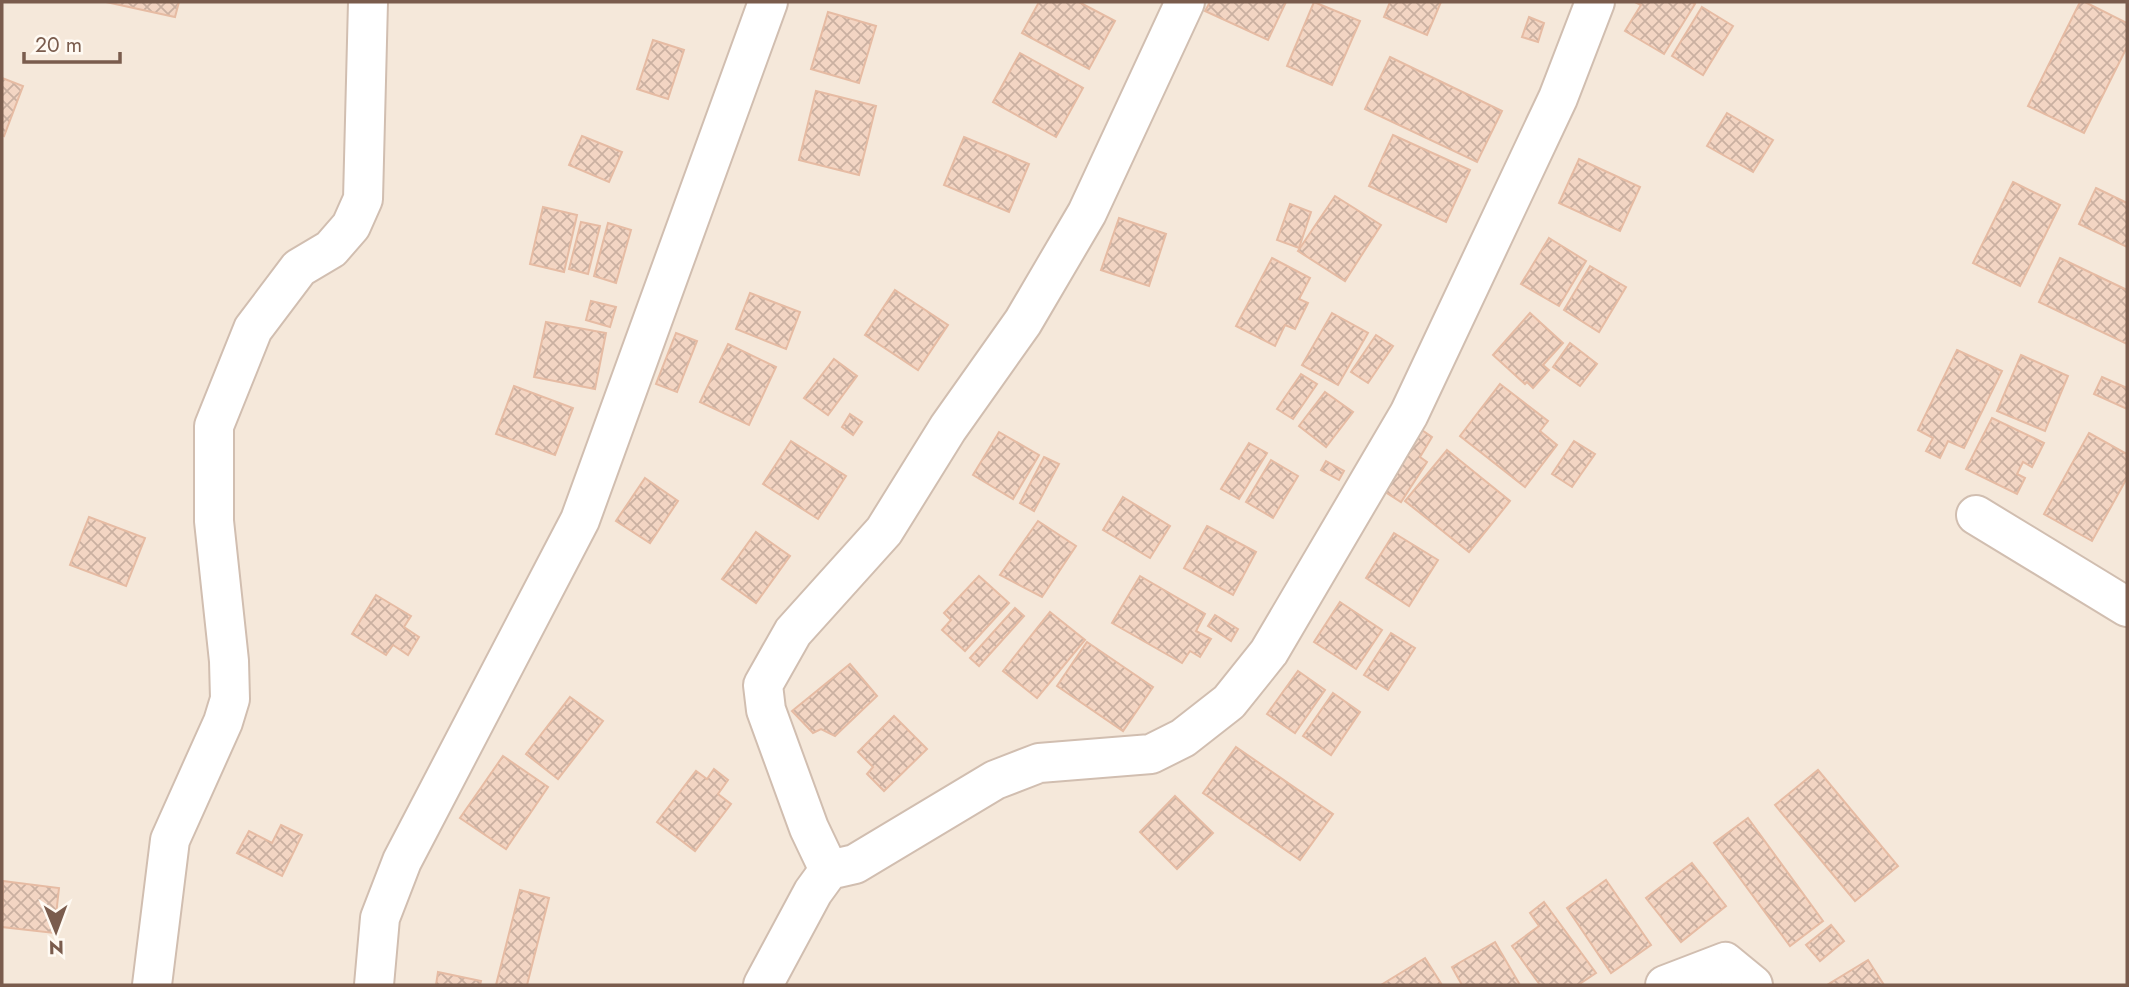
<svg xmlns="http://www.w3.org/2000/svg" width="2129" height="987" viewBox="0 0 2129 987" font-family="Jost,sans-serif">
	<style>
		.residential { fill: #f5e8da }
		.building { fill: url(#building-cross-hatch); stroke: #e6bba3; stroke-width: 2 }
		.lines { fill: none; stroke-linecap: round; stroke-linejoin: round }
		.minor-casing { stroke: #d1beb0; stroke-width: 42 }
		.minor { stroke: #fff; stroke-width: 38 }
	</style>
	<defs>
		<pattern id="building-cross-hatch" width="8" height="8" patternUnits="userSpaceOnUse" patternTransform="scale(1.75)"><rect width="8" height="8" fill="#f3d5c3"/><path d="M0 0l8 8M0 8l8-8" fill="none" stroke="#cab0a1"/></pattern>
	</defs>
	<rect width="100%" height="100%" fill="#fdf6ec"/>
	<!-- residential -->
	<rect class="residential" x="2" y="2" width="2125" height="983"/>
	<!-- building -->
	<g class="building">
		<polygon points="106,2 179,2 175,17"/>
		<polygon points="1039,2 1079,2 1115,21 1089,69 1022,33"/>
		<polygon points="1210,2 1286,2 1268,40 1205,11"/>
		<polygon points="1314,2 1360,21 1332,85 1287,66"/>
		<polygon points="1390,2 1441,2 1427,35 1384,17"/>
		<polygon points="1635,2 1691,2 1695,4 1664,54 1625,31 1641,5"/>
		<polygon points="2080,2 2085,2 2127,23 2127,47 2084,133 2028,106"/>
		<polygon points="1702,7 1733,26 1703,75 1672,56"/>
		<polygon points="828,12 876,26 859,83 811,69"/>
		<polygon points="1529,17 1544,23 1538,42 1522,37"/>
		<polygon points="653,40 684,50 668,99 637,89"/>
		<polygon points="1020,53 1083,88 1056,137 993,102"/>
		<polygon points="1390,57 1502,111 1477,162 1365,109"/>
		<polygon points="2,78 23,86 4,136 2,135"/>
		<polygon points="816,91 876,106 859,175 799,160"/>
		<polygon points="1727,113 1773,140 1753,172 1707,146"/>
		<polygon points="1393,135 1470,170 1446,222 1369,186"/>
		<polygon points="582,136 622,152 609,182 569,165"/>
		<polygon points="964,137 1029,164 1009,212 944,185"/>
		<polygon points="1579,159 1640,187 1620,231 1559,203"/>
		<polygon points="2013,182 2060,205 2020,286 1973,263"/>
		<polygon points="2096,188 2127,203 2127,247 2079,224"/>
		<polygon points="1335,196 1381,225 1345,281 1298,251"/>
		<polygon points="1290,204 1311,212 1299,248 1277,240"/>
		<polygon points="543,207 577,215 564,272 530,264"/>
		<polygon points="1119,218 1166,234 1149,286 1101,270"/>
		<polygon points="581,222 600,226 588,274 569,269"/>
		<polygon points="608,223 631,230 616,283 594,276"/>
		<polygon points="1549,238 1586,261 1559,306 1521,284"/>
		<polygon points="1272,258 1310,278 1299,299 1308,303 1295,329 1285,325 1275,346 1236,326"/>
		<polygon points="2060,258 2127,290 2127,344 2039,302"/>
		<polygon points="1590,266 1626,287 1599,332 1564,310"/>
		<polygon points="895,290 948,325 918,370 865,335"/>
		<polygon points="750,293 800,312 786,349 736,329"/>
		<polygon points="591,301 616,307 610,327 586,320"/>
		<polygon points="1332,313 1368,333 1338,385 1302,365"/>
		<polygon points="1530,313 1563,343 1543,365 1549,370 1533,388 1527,382 1525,384 1493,355"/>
		<polygon points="546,322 606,333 595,389 534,377"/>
		<polygon points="676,333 697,341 677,392 656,384"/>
		<polygon points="1376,335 1393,346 1368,383 1351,372"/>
		<polygon points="1570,343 1597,364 1580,386 1553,367"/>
		<polygon points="728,344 776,367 749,425 700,402"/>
		<polygon points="1957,350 2002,371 1964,448 1948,441 1940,458 1926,451 1933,438 1918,430"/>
		<polygon points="2021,355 2068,376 2045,431 1997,411"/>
		<polygon points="834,359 857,376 828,415 804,398"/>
		<polygon points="1301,374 1317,384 1293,419 1277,409"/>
		<polygon points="2102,377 2127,388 2127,409 2094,394"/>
		<polygon points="1500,384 1548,421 1540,431 1557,445 1525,487 1460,436"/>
		<polygon points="514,386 573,408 555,455 496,434"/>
		<polygon points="1325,392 1353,412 1326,447 1299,426"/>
		<polygon points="850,414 862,422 853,435 842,427"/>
		<polygon points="1992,418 2044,443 2032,467 2023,462 2017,474 2025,478 2017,494 1966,469"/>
		<polygon points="1419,428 1432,437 1420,457 1427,462 1401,502 1379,488"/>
		<polygon points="999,432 1039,455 1013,499 973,475"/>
		<polygon points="2089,433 2127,454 2127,478 2092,541 2044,514"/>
		<polygon points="791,441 846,476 818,519 763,484"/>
		<polygon points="1574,441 1595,454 1572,487 1552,474"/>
		<polygon points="1249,443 1267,453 1239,499 1221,489"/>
		<polygon points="1447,450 1510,501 1469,552 1405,501"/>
		<polygon points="1044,457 1059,464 1034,511 1020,503"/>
		<polygon points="1271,460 1298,476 1273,518 1246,502"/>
		<polygon points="1326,461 1344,471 1339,480 1321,470"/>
		<polygon points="645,478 678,501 650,543 616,521"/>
		<polygon points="1123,497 1170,526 1150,558 1103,530"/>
		<polygon points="89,517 145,538 126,586 70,565"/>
		<polygon points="1038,521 1076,546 1042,597 1000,575"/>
		<polygon points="1207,526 1256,552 1233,595 1184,568"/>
		<polygon points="756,532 790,556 756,603 722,579"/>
		<polygon points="1394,533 1438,560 1409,606 1366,578"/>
		<polygon points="979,576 1009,603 965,651 942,630 951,620 944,613"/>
		<polygon points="1140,576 1205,614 1196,631 1211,639 1200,657 1190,651 1182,663 1112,623"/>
		<polygon points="376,595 411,616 404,627 419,637 408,655 393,645 386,655 352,634"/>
		<polygon points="1340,602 1382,630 1356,669 1314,642"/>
		<polygon points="1015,608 1024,616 979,666 970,658"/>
		<polygon points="1050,612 1085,640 1037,698 1003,671"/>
		<polygon points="1215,615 1238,629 1231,641 1208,626"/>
		<polygon points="1391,633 1415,648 1388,690 1364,675"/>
		<polygon points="1087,642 1153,687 1123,731 1057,686"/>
		<polygon points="850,664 877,696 835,736 821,729 813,733 792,711"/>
		<polygon points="1298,671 1325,690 1295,733 1267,714"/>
		<polygon points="1333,693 1360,712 1331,755 1303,736"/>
		<polygon points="570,697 603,721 558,779 526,754"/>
		<polygon points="894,716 927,749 884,791 867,774 873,767 858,752"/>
		<polygon points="1236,747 1333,814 1300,860 1203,793"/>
		<polygon points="503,756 548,787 506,849 460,818"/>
		<polygon points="714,769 728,780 718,794 731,804 695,851 657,822 696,771 707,779"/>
		<polygon points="1818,770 1898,866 1855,901 1775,805"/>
		<polygon points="1175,796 1213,833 1177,869 1140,832"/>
		<polygon points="1748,818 1823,921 1790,946 1714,843"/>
		<polygon points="281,825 302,835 282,876 237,853 249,831 272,843"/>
		<polygon points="1692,863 1726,906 1681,942 1646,898"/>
		<polygon points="1606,880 1651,945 1611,973 1567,908"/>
		<polygon points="3,881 59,888 54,933 2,927"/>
		<polygon points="520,890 549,898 527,985 496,985"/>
		<polygon points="1544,902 1596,973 1578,985 1540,985 1512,946 1539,926 1530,913"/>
		<polygon points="1831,925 1844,941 1820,961 1806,945"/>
		<polygon points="1495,942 1520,985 1462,985 1452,967"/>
		<polygon points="1425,958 1442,985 1381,985"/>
		<polygon points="1868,960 1884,985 1827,985"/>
		<polygon points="438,972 481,981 480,985 436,985"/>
	</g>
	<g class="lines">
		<defs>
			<g id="minor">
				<polyline points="1976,515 2127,607"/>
				<polyline points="829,870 809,828 766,710 763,685 793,632 884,531 948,428 1023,322 1087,213 1185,2"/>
				<polyline points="152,985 170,840 223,722 230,699 229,661 214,521 214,426 253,329 299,268 331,249 351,226 363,199 368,2"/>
				<polyline points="374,985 380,918 402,861 580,520 768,2"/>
				<polyline points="763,985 813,892 829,870 855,864 995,780 1039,763 1151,754 1183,738 1229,702 1269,652 1409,414 1558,98 1595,2"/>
				<polyline points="1665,985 1725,962 1753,985"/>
			</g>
		</defs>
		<!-- minor casing -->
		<use href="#minor" class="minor-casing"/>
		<!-- minor -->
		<use href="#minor" class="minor"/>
	</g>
	<!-- border -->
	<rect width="2129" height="987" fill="none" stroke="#7a5c4d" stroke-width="7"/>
	<!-- north arrow -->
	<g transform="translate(56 931) rotate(179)" stroke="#fffaf3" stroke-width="5" paint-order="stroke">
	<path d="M0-5L12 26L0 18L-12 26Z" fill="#7a5c4d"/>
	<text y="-10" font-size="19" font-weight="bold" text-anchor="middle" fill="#7a5c4d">N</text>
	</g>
	<!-- scale -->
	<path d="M24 52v10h96v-10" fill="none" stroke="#7a5c4d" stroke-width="3.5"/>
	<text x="35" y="52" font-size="21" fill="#7a5c4d" stroke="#fffaf3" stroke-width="5" paint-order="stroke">20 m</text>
</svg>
